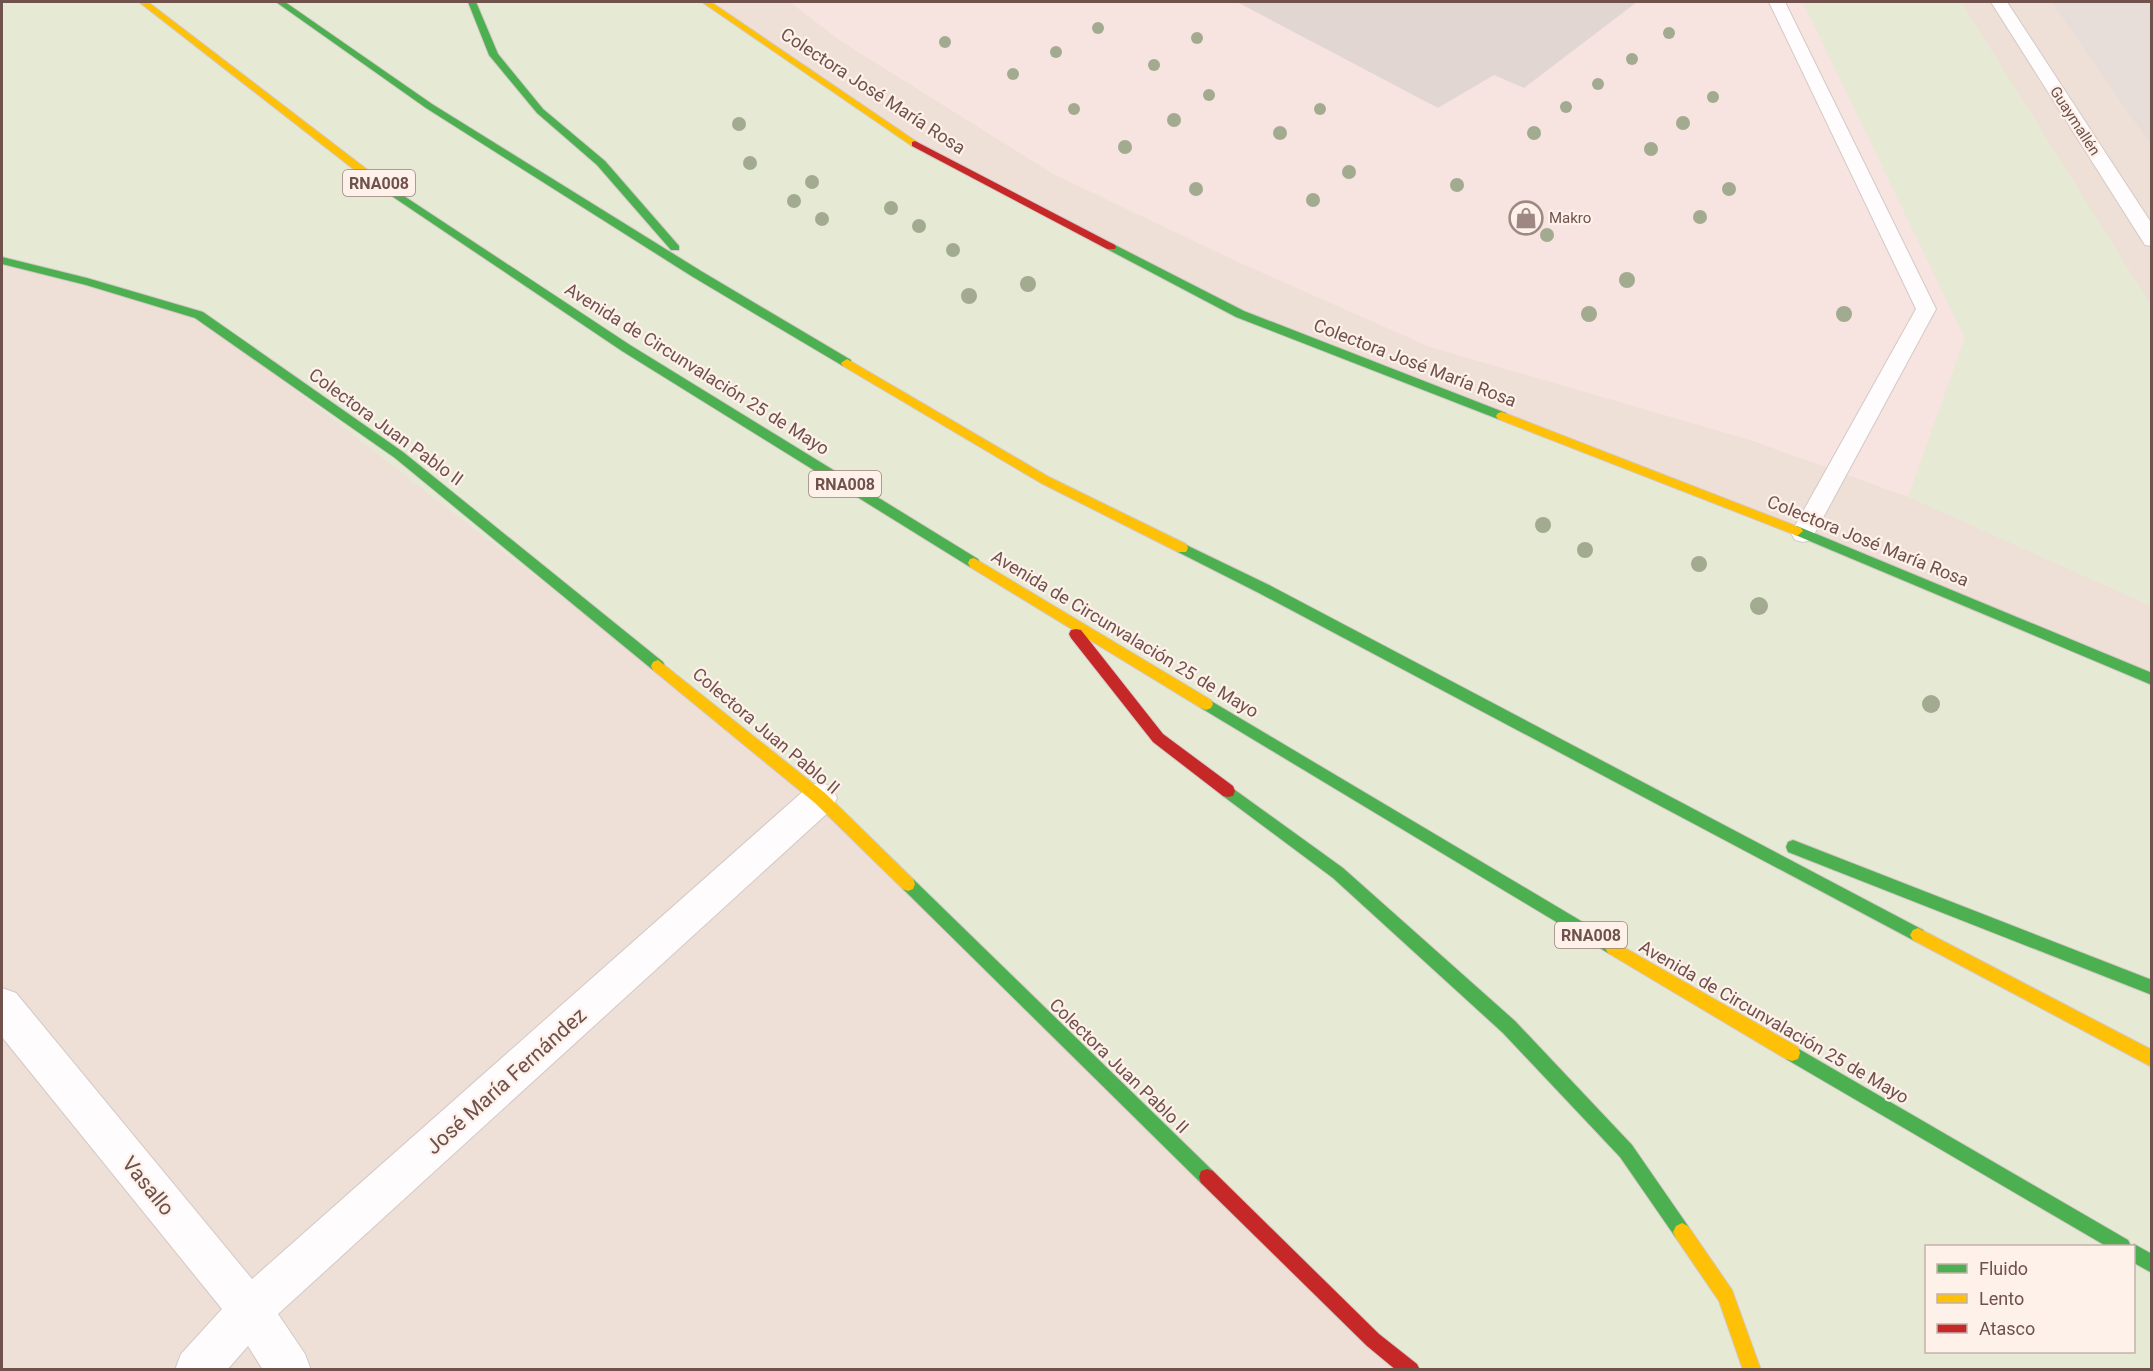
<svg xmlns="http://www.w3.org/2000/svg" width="2153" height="1371" viewBox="0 0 2153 1371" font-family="Roboto,sans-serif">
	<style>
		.residential { fill: #eedfd7; fill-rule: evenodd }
		.commercial { fill: #f7e4e0 }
		.industrial { fill: #e7deda }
		.green { fill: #e6ead5; fill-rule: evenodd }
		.building { fill: #e1d6d1 }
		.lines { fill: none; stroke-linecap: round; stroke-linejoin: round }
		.lane-casing { stroke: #d3c9c6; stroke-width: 2 }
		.street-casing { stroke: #d3c9c6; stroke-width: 2 }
		.fast-casing { stroke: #d4c9c6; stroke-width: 2 }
		.slow-casing { stroke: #d4c9c6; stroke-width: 2 }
		.jam-casing { stroke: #d4c9c6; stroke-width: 2 }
		.lane { fill: #fefcfc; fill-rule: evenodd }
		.street { fill: #fefcfc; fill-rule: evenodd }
		.fast { fill: #4caf50; fill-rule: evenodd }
		.slow { fill: #ffc107; fill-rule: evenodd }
		.jam { fill: #c62828; fill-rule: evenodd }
		.tree { fill: #a2ab8f }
		.labels { text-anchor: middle; stroke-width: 4.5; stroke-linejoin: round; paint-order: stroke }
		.far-street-label { font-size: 15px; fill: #70514c; stroke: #fdf1ea }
		.far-poi-label { font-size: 15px; fill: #70514c; stroke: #fdf1ea; text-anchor: start }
		.shield { fill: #fdf1ea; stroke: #9a817b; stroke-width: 1.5 }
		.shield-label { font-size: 16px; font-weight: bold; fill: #70514c }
		.street-label { font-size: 18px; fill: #70514c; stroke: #fdf1ea }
		.near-street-label { font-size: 21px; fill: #70514c; stroke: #fdf1ea }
	</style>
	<rect width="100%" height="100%" fill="#f5eee9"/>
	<!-- residential -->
	<path class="residential" d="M2,2H2151V1369L2,1370ZM1926,1246H2134V1352H1926Z"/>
	<!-- commercial -->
	<polygon class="commercial" points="790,2 1803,2 1965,338 1908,497 1750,440 1430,347 1238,262 1053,174 839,40"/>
	<!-- industrial -->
	<polygon class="industrial" points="2052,2 2151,2 2151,145 2101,73"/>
	<!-- green -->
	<g class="green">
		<path d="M2,2H706L924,150L1240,314L2151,679V1369H1411L820,798L199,315L87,282L2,261ZM1926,1246H2134V1352H1926Z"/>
		<polygon points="1803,2 1961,2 2151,305 2151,606 1908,497 1965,338"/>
	</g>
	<!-- building -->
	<polygon class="building" points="1237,2 1637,2 1524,88 1494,75 1438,108"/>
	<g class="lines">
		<defs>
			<g id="lane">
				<polygon points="1769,2 1785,2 1936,309 1811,540 1803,542 1795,540 1791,533 1916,309"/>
				<polygon points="1991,2 2007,2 2152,224 2152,246 2145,245"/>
			</g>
			<polygon id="street" points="820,782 832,787 837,798 832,809 278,1314 305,1354 311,1370 263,1370 248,1346 227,1370 175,1370 181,1354 222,1309 2,1037 2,988 16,993 252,1279 808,787"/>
			<g id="fast">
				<polygon points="276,2 285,2 432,104 701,271 851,360 851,366 843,366 693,277 426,108"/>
				<polygon points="468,2 476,2 498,54 543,109 605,161 679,246 679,250 671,250 597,165 537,113 489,55"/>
				<polygon points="369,173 630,345 978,559 980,563 978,567 970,567 622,351 365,178 364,176"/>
				<polygon points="1111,243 1244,311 1506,413 1508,416 1502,420 1498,419 1236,317 1107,249 1107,245"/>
				<polygon points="2,257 87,278 203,312 403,452 663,662 665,666 663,670 653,670 395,458 195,318 86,285 2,264"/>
				<polygon points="1797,526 2152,673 2152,685 1793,534 1791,531 1793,528"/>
				<polygon points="1182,543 1269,585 1923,930 1926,935 1923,940 1918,942 1913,940 1259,593 1178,552 1176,548"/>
				<polygon points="1206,698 1618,943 1621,948 1618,953 1613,955 1608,953 1201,708 1199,704 1201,700"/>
				<polygon points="1228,785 1343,868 1515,1021 1632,1145 1688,1226 1691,1232 1688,1238 1682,1241 1676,1238 1620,1157 1503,1033 1333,878 1223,796 1221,791 1223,786"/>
				<polygon points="1793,840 2152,980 2152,995 1788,852 1786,847 1788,842"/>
				<polygon points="908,877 913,879 1213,1171 1215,1177 1213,1183 1207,1185 1201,1183 903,889 901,884 903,879"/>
				<polygon points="1792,1045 2128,1240 2131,1246 2134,1244 2152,1254 2152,1273 2134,1263 2134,1246 2106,1246 1786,1059 1784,1053 1786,1047"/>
			</g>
			<g id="slow">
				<polygon points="139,2 148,2 373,174 373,178 365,178"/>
				<polygon points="702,2 711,2 920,144 918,146 912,146"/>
				<polygon points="847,359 1049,477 1186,544 1188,548 1186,552 1178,552 1041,483 843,366 841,363"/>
				<polygon points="1502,412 1801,528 1803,531 1797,536 1793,534 1498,419 1496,416 1498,413"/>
				<polygon points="974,558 1211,700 1213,704 1211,708 1206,710 1201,708 970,567 968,563 970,559"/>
				<polygon points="658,660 825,793 913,879 915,884 913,889 908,891 903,889 815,803 653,670 651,666 653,662"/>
				<polygon points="1918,928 2152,1050 2152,1067 1913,940 1910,935 1913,930"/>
				<polygon points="1613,941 1798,1047 1800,1053 1798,1059 1792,1061 1786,1059 1608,953 1605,948 1608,943"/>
				<polygon points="1682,1223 1688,1226 1732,1290 1761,1370 1743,1370 1719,1301 1676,1238 1673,1232 1676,1226"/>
			</g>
			<g id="jam">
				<polygon points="915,141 1115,245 1116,247 1115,249 1107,249 912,146 912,142"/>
				<polygon points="1076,629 1081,630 1163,734 1233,786 1235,791 1233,796 1228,797 1223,796 1153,742 1071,638 1069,634 1071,630"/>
				<polygon points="1207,1169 1213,1171 1379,1334 1417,1364 1420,1370 1396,1370 1367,1346 1201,1183 1199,1177 1201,1171"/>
			</g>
		</defs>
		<!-- lane casing -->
		<use href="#lane" class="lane-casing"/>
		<!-- street casing -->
		<use href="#street" class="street-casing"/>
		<!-- fast casing -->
		<use href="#fast" class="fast-casing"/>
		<!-- slow casing -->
		<use href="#slow" class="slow-casing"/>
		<!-- jam casing -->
		<use href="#jam" class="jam-casing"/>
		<!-- lane -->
		<use href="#lane" class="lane"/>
		<!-- street -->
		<use href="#street" class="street"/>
		<!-- fast -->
		<use href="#fast" class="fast"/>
		<!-- slow -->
		<use href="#slow" class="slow"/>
		<!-- jam -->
		<use href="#jam" class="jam"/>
	</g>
	<!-- trees -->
	<g class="tree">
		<circle cx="1098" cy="28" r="6"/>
		<circle cx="1669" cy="33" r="6"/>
		<circle cx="1197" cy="38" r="6"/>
		<circle cx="945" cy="42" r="6"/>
		<circle cx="1056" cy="52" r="6"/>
		<circle cx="1632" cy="59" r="6"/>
		<circle cx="1154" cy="65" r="6"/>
		<circle cx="1013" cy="74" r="6"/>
		<circle cx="1598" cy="84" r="6"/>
		<circle cx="1209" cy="95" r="6"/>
		<circle cx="1713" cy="97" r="6"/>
		<circle cx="1566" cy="107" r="6"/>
		<circle cx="1074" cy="109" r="6"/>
		<circle cx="1320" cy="109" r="6"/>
		<circle cx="1174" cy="120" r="7"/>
		<circle cx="1683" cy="123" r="7"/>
		<circle cx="739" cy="124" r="7"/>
		<circle cx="1280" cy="133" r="7"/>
		<circle cx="1534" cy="133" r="7"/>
		<circle cx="1125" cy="147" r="7"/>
		<circle cx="1651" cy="149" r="7"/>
		<circle cx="750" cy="163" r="7"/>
		<circle cx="1349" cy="172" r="7"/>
		<circle cx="812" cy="182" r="7"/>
		<circle cx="1457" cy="185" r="7"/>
		<circle cx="1196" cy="189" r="7"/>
		<circle cx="1729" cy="189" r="7"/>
		<circle cx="1313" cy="200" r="7"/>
		<circle cx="794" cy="201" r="7"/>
		<circle cx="891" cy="208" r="7"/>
		<circle cx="1700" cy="217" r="7"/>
		<circle cx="822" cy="219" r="7"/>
		<circle cx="919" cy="226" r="7"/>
		<circle cx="1547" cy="235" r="7"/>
		<circle cx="953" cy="250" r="7"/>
		<circle cx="1627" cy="280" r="8"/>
		<circle cx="1028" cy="284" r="8"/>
		<circle cx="969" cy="296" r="8"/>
		<circle cx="1589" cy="314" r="8"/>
		<circle cx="1844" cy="314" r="8"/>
		<circle cx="1543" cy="525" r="8"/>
		<circle cx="1585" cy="550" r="8"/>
		<circle cx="1699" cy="564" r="8"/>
		<circle cx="1759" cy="606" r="9"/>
		<circle cx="1931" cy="704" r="9"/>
	</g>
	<!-- icons -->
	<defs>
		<symbol id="shop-ring" viewBox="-11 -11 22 22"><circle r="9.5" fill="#fdf1ea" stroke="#9f8883" stroke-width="1.5"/><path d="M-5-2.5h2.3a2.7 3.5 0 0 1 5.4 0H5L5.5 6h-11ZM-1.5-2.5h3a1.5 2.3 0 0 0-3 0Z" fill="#9f8883"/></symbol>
	</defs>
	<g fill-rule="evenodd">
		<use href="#shop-ring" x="1507" y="199" width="38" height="38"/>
	</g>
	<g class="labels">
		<!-- far-street labels -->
		<g class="far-street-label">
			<text transform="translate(2075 121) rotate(57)" y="5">Guaymallén</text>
		</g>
		<!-- far-poi labels -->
		<g class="far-poi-label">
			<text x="1549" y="223">Makro</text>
		</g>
		<!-- shield labels -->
		<g class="shield">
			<rect x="343" y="170" width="72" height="26" rx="4.5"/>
			<rect x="809" y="471" width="72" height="26" rx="4.5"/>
			<rect x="1555" y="922" width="72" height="26" rx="4.5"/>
		</g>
		<g class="shield-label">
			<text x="379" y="189">RNA008</text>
			<text x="845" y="490">RNA008</text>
			<text x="1591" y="941">RNA008</text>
		</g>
		<!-- street labels -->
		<g class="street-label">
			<text transform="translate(873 91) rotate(33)" y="6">Colectora José María Rosa</text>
			<text transform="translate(1415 363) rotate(21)" y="6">Colectora José María Rosa</text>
			<text transform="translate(697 369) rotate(32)" y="6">Avenida de Circunvalación 25 de Mayo</text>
			<text transform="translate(386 427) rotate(36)" y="6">Colectora Juan Pablo II</text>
			<text transform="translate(1868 541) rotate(22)" y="6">Colectora José María Rosa</text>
			<text transform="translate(1125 634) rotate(31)" y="6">Avenida de Circunvalación 25 de Mayo</text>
			<text transform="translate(766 731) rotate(40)" y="6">Colectora Juan Pablo II</text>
			<text transform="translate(1774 1022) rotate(30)" y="6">Avenida de Circunvalación 25 de Mayo</text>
			<text transform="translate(1119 1066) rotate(44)" y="6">Colectora Juan Pablo II</text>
		</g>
		<!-- near-street labels -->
		<g class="near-street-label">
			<text transform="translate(506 1081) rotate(-42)" y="7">José María Fernández</text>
			<text transform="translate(148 1186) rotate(51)" y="7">Vasallo</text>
		</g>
	</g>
	<!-- border -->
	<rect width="2153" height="1371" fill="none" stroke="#70514c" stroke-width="6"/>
	<!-- legend -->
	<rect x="1925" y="1245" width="210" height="108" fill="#fdf1ea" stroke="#c5b1ab" stroke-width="1.5"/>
	<rect x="1937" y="1264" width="30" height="9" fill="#4caf50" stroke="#c5b1ab" stroke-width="1.5"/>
	<text x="1979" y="1275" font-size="18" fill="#70514c">Fluido</text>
	<rect x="1937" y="1294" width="30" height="9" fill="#ffc107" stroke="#c5b1ab" stroke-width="1.5"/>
	<text x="1979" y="1305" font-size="18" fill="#70514c">Lento</text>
	<rect x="1937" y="1324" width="30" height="9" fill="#c62828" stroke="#c5b1ab" stroke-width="1.5"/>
	<text x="1979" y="1335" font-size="18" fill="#70514c">Atasco</text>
</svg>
